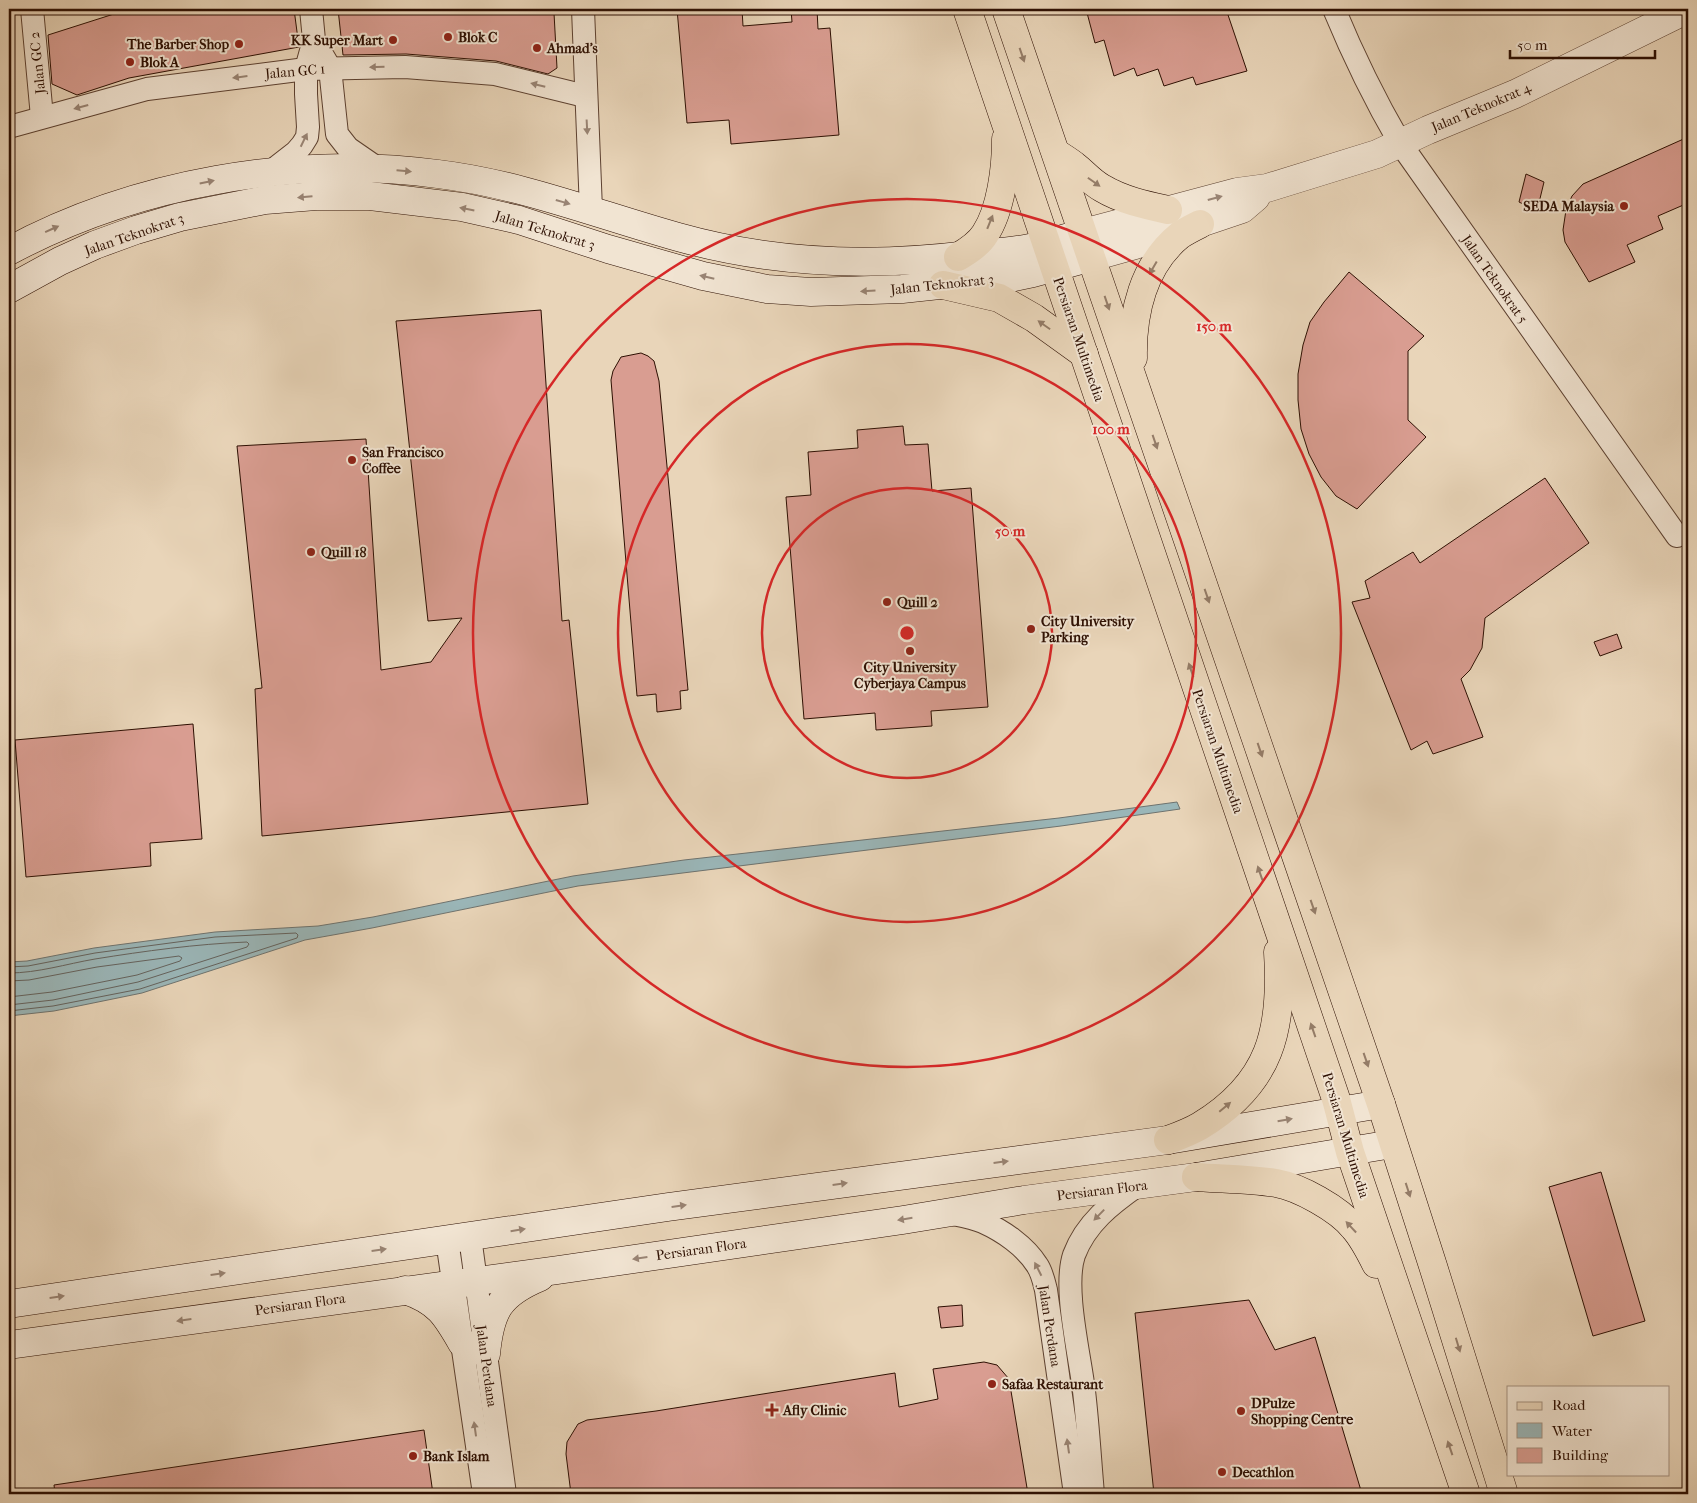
<svg xmlns="http://www.w3.org/2000/svg" width="1697" height="1503" viewBox="0 0 1697 1503" font-family="'IM FELL French Canon',serif">
	<style>
		.water { fill: #9ab6b8; stroke: #6e736f }
		.lines { fill: none; stroke-linecap: round; stroke-linejoin: round }
		.shore { stroke: #64625d; stroke-width: 1 }
		.building { fill: #d99d91; stroke: #2d0f02 }
		.minor-casing { stroke: #5c4030; stroke-width: 24 }
		.tertiary-casing { stroke: #5c4030; stroke-width: 29 }
		.secondary-casing { stroke: #2d0f02; stroke-width: 29 }
		.primary-casing { stroke: #2d0f02; stroke-width: 29 }
		.minor { stroke: #f1e4d2; stroke-width: 22 }
		.tertiary { stroke: #f1e4d2; stroke-width: 28 }
		.secondary { stroke: #f1e4d2; stroke-width: 28 }
		.primary { stroke: #e9d5b9; stroke-width: 28 }
		.oneway { fill: #947c67 }
		.oneway2 { fill: #998474 }
		.ring { fill: none; stroke: #d62828; stroke-width: 2.5 }
		.poi-dot { fill: #8f2418; stroke: #f1e4d2; stroke-width: 2 }
		.labels { text-anchor: middle; stroke-width: 4; stroke-linejoin: round; paint-order: stroke }
		.poi-label { font-size: 14px; font-weight: bold; fill: #2d0f02; stroke: #f1e4d2; text-anchor: start }
		.street-label { font-size: 14px; fill: #2d0f02; stroke: #f1e4d2 }
		.centre { fill: #d62828; stroke: #f1e4d2; stroke-width: 2.5 }
		.ring-label { font-size: 15px; text-anchor: middle; font-weight: bold; fill: #d62828; stroke: #f1e4d2; stroke-width: 4; stroke-linejoin: round; paint-order: stroke }
	</style>
	<rect width="100%" height="100%" fill="#e9d5b9"/>
	<filter id="stains"><feTurbulence type="fractalNoise" baseFrequency=".004" numOctaves="4"/><feColorMatrix values="0 0 0 0 .2 0 0 0 0 .09 0 0 0 0 .02 0 0 0 .5 -.17"/></filter>
	<radialGradient id="worn" r=".72"><stop offset=".6" stop-color="#630" stop-opacity="0"/><stop offset="1" stop-color="#630" stop-opacity=".3"/></radialGradient>
	<!-- water -->
	<polygon class="water" points="1177,802 1180,809 1061,826 578,886 372,928 305,940 142,993 54,1011 9,1016 9,962 27,961 94,948 215,932 318,926 373,917 573,876 684,860 1059,818"/>
	<g class="lines">
		<!-- shore -->
		<g class="shore">
			<polyline points="9,967 28,966 95,953 215,937 296,933 298,935 297,938 140,989 53,1006 9,1011"/>
			<path d="M9,973C38,973 66,964 95,959C145,951 196,944 247,942L249,944L247,947L138,982L53,1000L9,1005"/>
			<polyline points="9,981 29,980 97,967 179,956 182,958 180,961 137,975 52,992 9,997"/>
		</g>
	</g>
	<!-- building -->
	<g class="building">
		<polygon points="137,9 294,9 299,47 129,78 77,95 52,84 48,35 117,13"/>
		<polygon points="338,9 529,9 554,13 557,68 548,74 496,61 406,54 343,55"/>
		<polygon points="677,9 742,9 743,26 792,22 791,9 817,9 818,29 830,28 839,135 731,144 729,120 687,123"/>
		<polygon points="1086,9 1226,9 1247,71 1196,85 1193,77 1164,86 1158,69 1137,76 1134,68 1114,76 1104,40 1095,43"/>
		<polygon points="1688,137 1688,203 1658,216 1663,229 1627,245 1635,262 1589,282 1565,242 1563,230 1566,210 1572,196 1583,184"/>
		<polygon points="1526,174 1544,182 1537,211 1519,202"/>
		<polygon points="1349,272 1424,336 1408,351 1408,420 1426,437 1357,509 1336,496 1321,477 1309,454 1301,429 1298,400 1298,374 1303,345 1310,322 1324,302"/>
		<polygon points="541,310 562,621 569,620 588,804 262,836 255,689 262,688 237,446 366,439 381,670 431,662 462,618 428,621 396,321"/>
		<polygon points="641,353 648,356 654,361 659,381 688,690 680,691 681,709 657,712 656,694 637,696 611,380 613,371 621,357"/>
		<polygon points="903,426 905,445 928,444 932,491 971,488 988,707 931,711 932,726 876,730 875,713 804,719 786,497 811,495 808,452 858,448 857,430"/>
		<polygon points="1545,478 1589,543 1485,618 1482,648 1470,670 1461,679 1483,737 1433,754 1427,741 1411,750 1352,602 1370,598 1365,581 1413,552 1420,563"/>
		<polygon points="1617,634 1622,648 1600,656 1594,642"/>
		<polygon points="193,724 202,839 150,843 151,866 26,877 15,740"/>
		<polygon points="1601,1172 1645,1321 1593,1336 1549,1187"/>
		<polygon points="1249,1300 1275,1350 1315,1337 1362,1494 1154,1494 1135,1313"/>
		<polygon points="962,1305 963,1326 941,1328 938,1307"/>
		<polygon points="984,1362 997,1365 1009,1379 1028,1494 571,1494 566,1454 567,1442 578,1424 587,1420 656,1411 895,1373 899,1407 938,1399 933,1369"/>
		<polygon points="424,1430 433,1494 55,1494 54,1485"/>
	</g>
	<g class="lines">
		<defs>
			<g id="minor">
				<polyline points="32,9 42,117"/>
				<polyline points="583,9 591,210"/>
				<path d="M1334,9C1353,55 1375,100 1400,143L1677,536"/>
				<polyline points="323,56 330,68 337,134 348,148 377,168"/>
				<polyline points="9,127 147,89 306,69 405,67 495,74 585,96"/>
				<polyline points="269,173 296,152 302,145 307,137 308,127 306,94 306,69 314,40 311,9"/>
				<path d="M953,1214C963,1216 974,1218 983,1222C1003,1231 1025,1246 1037,1265C1042,1272 1044,1282 1046,1290L1075,1494"/>
				<polyline points="470,1237 505,1494"/>
				<polyline points="447,1240 484,1494"/>
				<path d="M1093,1494C1090,1460 1088,1425 1084,1391C1080,1356 1063,1288 1074,1255C1086,1223 1111,1204 1138,1185"/>
			</g>
			<g id="tertiary">
				<polyline points="1083,233 1237,192 1267,188 1377,154 1428,130 1515,94 1688,9"/>
				<polyline points="1092,257 1135,245 1242,209 1256,197"/>
			</g>
			<g id="secondary">
				<path d="M9,251C135,183 295,155 438,174C521,184 599,215 678,237C774,264 872,267 969,255C989,253 1010,252 1030,248C1048,244 1065,238 1083,233"/>
				<polyline points="9,289 60,261 95,245 136,230 180,217 265,200 316,196 370,196 462,207 519,220 608,249 703,276 767,289 811,292 902,289 1014,277 1033,273 1092,257"/>
				<path d="M405,1290C438,1301 446,1315 462,1343"/>
				<polyline points="9,1304 668,1207 1168,1140 1381,1104"/>
				<polyline points="9,1345 558,1270 903,1220 1024,1200 1196,1177 1392,1144"/>
				<path d="M486,1354C490,1311 499,1294 540,1277"/>
			</g>
			<g id="primary">
				<polyline points="967,9 1336,1099 1350,1152 1466,1494"/>
				<polyline points="1006,9 1381,1104 1433,1266 1504,1494"/>
				<path d="M1056,153C1062,157 1069,161 1075,166C1084,173 1091,182 1102,188C1122,200 1145,205 1168,210"/>
				<path d="M958,257C968,251 979,244 985,234C1001,210 1006,168 1006,139"/>
				<polyline points="943,285 999,298 1034,318 1084,354"/>
				<path d="M1133,358C1132,313 1143,265 1180,235C1186,231 1194,227 1200,224"/>
				<path d="M1168,1140C1179,1136 1190,1132 1200,1126C1271,1083 1283,1030 1278,952"/>
				<path d="M1196,1177C1222,1179 1249,1179 1276,1183C1299,1187 1339,1209 1354,1228C1363,1238 1370,1252 1376,1264"/>
			</g>
		</defs>
		<!-- minor casing -->
		<use href="#minor" class="minor-casing"/>
		<!-- tertiary casing -->
		<use href="#tertiary" class="tertiary-casing"/>
		<!-- secondary casing -->
		<use href="#secondary" class="secondary-casing"/>
		<!-- primary casing -->
		<use href="#primary" class="primary-casing"/>
		<!-- minor -->
		<use href="#minor" class="minor"/>
		<!-- tertiary -->
		<use href="#tertiary" class="tertiary"/>
		<!-- secondary -->
		<use href="#secondary" class="secondary"/>
		<!-- primary -->
		<use href="#primary" class="primary"/>
	</g>
	<!-- one-way arrows -->
	<defs><path id="oneway-solid" d="M-6-.8H1V-3.2L6.5 0L1 3.2V.8H-6Z" transform="scale(1.25)"/></defs>
	<g class="oneway">
		<use href="#oneway-solid" transform="translate(1022 55) rotate(71)"/>
		<use href="#oneway-solid" transform="translate(1094 182) rotate(35)"/>
		<use href="#oneway-solid" transform="translate(990 222) rotate(-68)"/>
		<use href="#oneway-solid" transform="translate(1153 268) rotate(120)"/>
		<use href="#oneway-solid" transform="translate(1107 303) rotate(71)"/>
		<use href="#oneway-solid" transform="translate(1044 325) rotate(-145)"/>
		<use href="#oneway-solid" transform="translate(1155 442) rotate(71)"/>
		<use href="#oneway-solid" transform="translate(1207 596) rotate(71)"/>
		<use href="#oneway-solid" transform="translate(1191 670) rotate(-109)"/>
		<use href="#oneway-solid" transform="translate(1260 750) rotate(71)"/>
		<use href="#oneway-solid" transform="translate(1260 873) rotate(-109)"/>
		<use href="#oneway-solid" transform="translate(1313 907) rotate(71)"/>
		<use href="#oneway-solid" transform="translate(1313 1030) rotate(-109)"/>
		<use href="#oneway-solid" transform="translate(1366 1060) rotate(71)"/>
		<use href="#oneway-solid" transform="translate(1225 1107) rotate(-40)"/>
		<use href="#oneway-solid" transform="translate(1408 1190) rotate(72)"/>
		<use href="#oneway-solid" transform="translate(1351 1227) rotate(-133)"/>
		<use href="#oneway-solid" transform="translate(1458 1345) rotate(73)"/>
		<use href="#oneway-solid" transform="translate(1450 1448) rotate(-109)"/>
	</g>
	<g class="oneway2">
		<use href="#oneway-solid" transform="translate(377 67) rotate(179)"/>
		<use href="#oneway-solid" transform="translate(240 77) rotate(173)"/>
		<use href="#oneway-solid" transform="translate(538 85) rotate(-166)"/>
		<use href="#oneway-solid" transform="translate(81 107) rotate(165)"/>
		<use href="#oneway-solid" transform="translate(587 127) rotate(87)"/>
		<use href="#oneway-solid" transform="translate(304 140) rotate(-64)"/>
		<use href="#oneway-solid" transform="translate(404 171) rotate(5)"/>
		<use href="#oneway-solid" transform="translate(207 182) rotate(-12)"/>
		<use href="#oneway-solid" transform="translate(305 197) rotate(175)"/>
		<use href="#oneway-solid" transform="translate(1215 198) rotate(-15)"/>
		<use href="#oneway-solid" transform="translate(563 202) rotate(16)"/>
		<use href="#oneway-solid" transform="translate(467 209) rotate(-169)"/>
		<use href="#oneway-solid" transform="translate(52 229) rotate(-24)"/>
		<use href="#oneway-solid" transform="translate(707 277) rotate(-167)"/>
		<use href="#oneway-solid" transform="translate(868 291) rotate(177)"/>
		<use href="#oneway-solid" transform="translate(1285 1120) rotate(-10)"/>
		<use href="#oneway-solid" transform="translate(1001 1162) rotate(-7)"/>
		<use href="#oneway-solid" transform="translate(840 1184) rotate(-8)"/>
		<use href="#oneway-solid" transform="translate(679 1206) rotate(-8)"/>
		<use href="#oneway-solid" transform="translate(1099 1215) rotate(134)"/>
		<use href="#oneway-solid" transform="translate(905 1219) rotate(171)"/>
		<use href="#oneway-solid" transform="translate(518 1230) rotate(-9)"/>
		<use href="#oneway-solid" transform="translate(379 1250) rotate(-8)"/>
		<use href="#oneway-solid" transform="translate(640 1258) rotate(172)"/>
		<use href="#oneway-solid" transform="translate(1038 1269) rotate(-117)"/>
		<use href="#oneway-solid" transform="translate(218 1274) rotate(-8)"/>
		<use href="#oneway-solid" transform="translate(57 1297) rotate(-8)"/>
		<use href="#oneway-solid" transform="translate(184 1320) rotate(172)"/>
		<use href="#oneway-solid" transform="translate(475 1429) rotate(-98)"/>
		<use href="#oneway-solid" transform="translate(1068 1446) rotate(-98)"/>
	</g>
	<!-- distance rings -->
	<g class="ring">
		<circle cx="907" cy="633" r="145"/>
		<circle cx="907" cy="633" r="289"/>
		<circle cx="907" cy="633" r="434"/>
	</g>
	<!-- markers -->
	<g class="poi-dot">
		<circle cx="448" cy="37" r="5"/>
		<circle cx="393" cy="40" r="5"/>
		<circle cx="239" cy="44" r="5"/>
		<circle cx="537" cy="48" r="5"/>
		<circle cx="130" cy="62" r="5"/>
		<circle cx="1624" cy="206" r="5"/>
		<circle cx="352" cy="460" r="5"/>
		<circle cx="311" cy="552" r="5"/>
		<circle cx="887" cy="602" r="5"/>
		<circle cx="1031" cy="629" r="5"/>
		<circle cx="910" cy="651" r="5"/>
		<circle cx="992" cy="1384" r="5"/>
		<path d="M769.5 1402.5h5v5h5v5h-5v5h-5v-5h-5v-5h5z"/>
		<circle cx="1241" cy="1411" r="5"/>
		<circle cx="413" cy="1456" r="5"/>
		<circle cx="1222" cy="1472" r="5"/>
	</g>
	<g class="labels">
		<!-- poi labels -->
		<g class="poi-label">
			<text x="458" y="42">Blok C</text>
			<text x="383" y="45" text-anchor="end">KK Super Mart</text>
			<text x="229" y="49" text-anchor="end">The Barber Shop</text>
			<text x="547" y="53">Ahmad's</text>
			<text x="140" y="67">Blok A</text>
			<text x="1614" y="211" text-anchor="end">SEDA Malaysia</text>
			<text x="362" y="457">San Francisco<tspan x="362" dy="16">Coffee</tspan></text>
			<text x="321" y="557">Quill 18</text>
			<text x="897" y="607">Quill 2</text>
			<text x="1041" y="626">City University<tspan x="1041" dy="16">Parking</tspan></text>
			<text x="910" y="672" text-anchor="middle">City University<tspan x="910" dy="16">Cyberjaya Campus</tspan></text>
			<text x="1002" y="1389">Safaa Restaurant</text>
			<text x="1251" y="1408">DPulze<tspan x="1251" dy="16">Shopping Centre</tspan></text>
			<text x="783" y="1415">Afly Clinic</text>
			<text x="423" y="1461">Bank Islam</text>
			<text x="1232" y="1477">Decathlon</text>
		</g>
		<!-- street labels -->
		<g class="street-label">
			<text transform="translate(37 63) rotate(-96)" y="5">Jalan GC 2</text>
			<text transform="translate(295 71) rotate(-5)" y="5">Jalan GC 1</text>
			<text transform="translate(1481 107) rotate(-23)" y="5">Jalan Teknokrat 4</text>
			<text transform="translate(545 230) rotate(17)" y="5">Jalan Teknokrat 3</text>
			<text transform="translate(134 234) rotate(-19)" y="5">Jalan Teknokrat 3</text>
			<text transform="translate(1495 279) rotate(55)" y="5">Jalan Teknokrat 5</text>
			<text transform="translate(942 284) rotate(-6)" y="5">Jalan Teknokrat 3</text>
			<text transform="translate(1079 339) rotate(71)" y="5">Persiaran Multimedia</text>
			<text transform="translate(1218 751) rotate(71)" y="5">Persiaran Multimedia</text>
			<text transform="translate(1346 1135) rotate(73)" y="5">Persiaran Multimedia</text>
			<text transform="translate(1102 1190) rotate(-7)" y="5">Persiaran Flora</text>
			<text transform="translate(701 1249) rotate(-8)" y="5">Persiaran Flora</text>
			<text transform="translate(300 1304) rotate(-8)" y="5">Persiaran Flora</text>
			<text transform="translate(1050 1326) rotate(81)" y="5">Jalan Perdana</text>
			<text transform="translate(487 1366) rotate(82)" y="5">Jalan Perdana</text>
		</g>
	</g>
	<circle cx="907" cy="633" r="8" class="centre"/>
	<g class="ring-label">
		<text x="1214" y="331">150 m</text>
		<text x="1111" y="434">100 m</text>
		<text x="1010" y="536">50 m</text>
	</g>
	<!-- margin -->
	<rect width="1697" height="1503" fill="none" stroke="#e9d5b9" stroke-width="30"/>
	<rect x="10" y="10" width="1677" height="1483" fill="none" stroke="#2d0f02" stroke-width="2.5"/>
	<rect x="15" y="15" width="1667" height="1473" fill="none" stroke="#2d0f02"/>
	<!-- legend -->
	<rect x="1507" y="1386" width="162" height="90" fill="#f1e4d2" stroke="#a38f7f"/>
	<rect x="1517" y="1402" width="25" height="8" fill="#e9d5b9" stroke="#a38f7f"/>
	<text x="1552" y="1410" font-size="15" fill="#2d0f02">Road</text>
	<rect x="1517" y="1423" width="25" height="15" fill="#9ab6b8" stroke="#a38f7f"/>
	<text x="1552" y="1436" font-size="15" fill="#2d0f02">Water</text>
	<rect x="1517" y="1448" width="25" height="15" fill="#d99d91" stroke="#a38f7f"/>
	<text x="1552" y="1460" font-size="15" fill="#2d0f02">Building</text>
	<!-- scale -->
	<path d="M1510 50v8h145v-8" fill="none" stroke="#2d0f02" stroke-width="2.5"/>
	<text x="1517" y="50" font-size="15" fill="#2d0f02" stroke="#f1e4d2" stroke-width="4" paint-order="stroke">50 m</text>
	<rect width="100%" height="100%" filter="url(#stains)"/>
	<rect width="100%" height="100%" fill="url(#worn)"/>
</svg>
